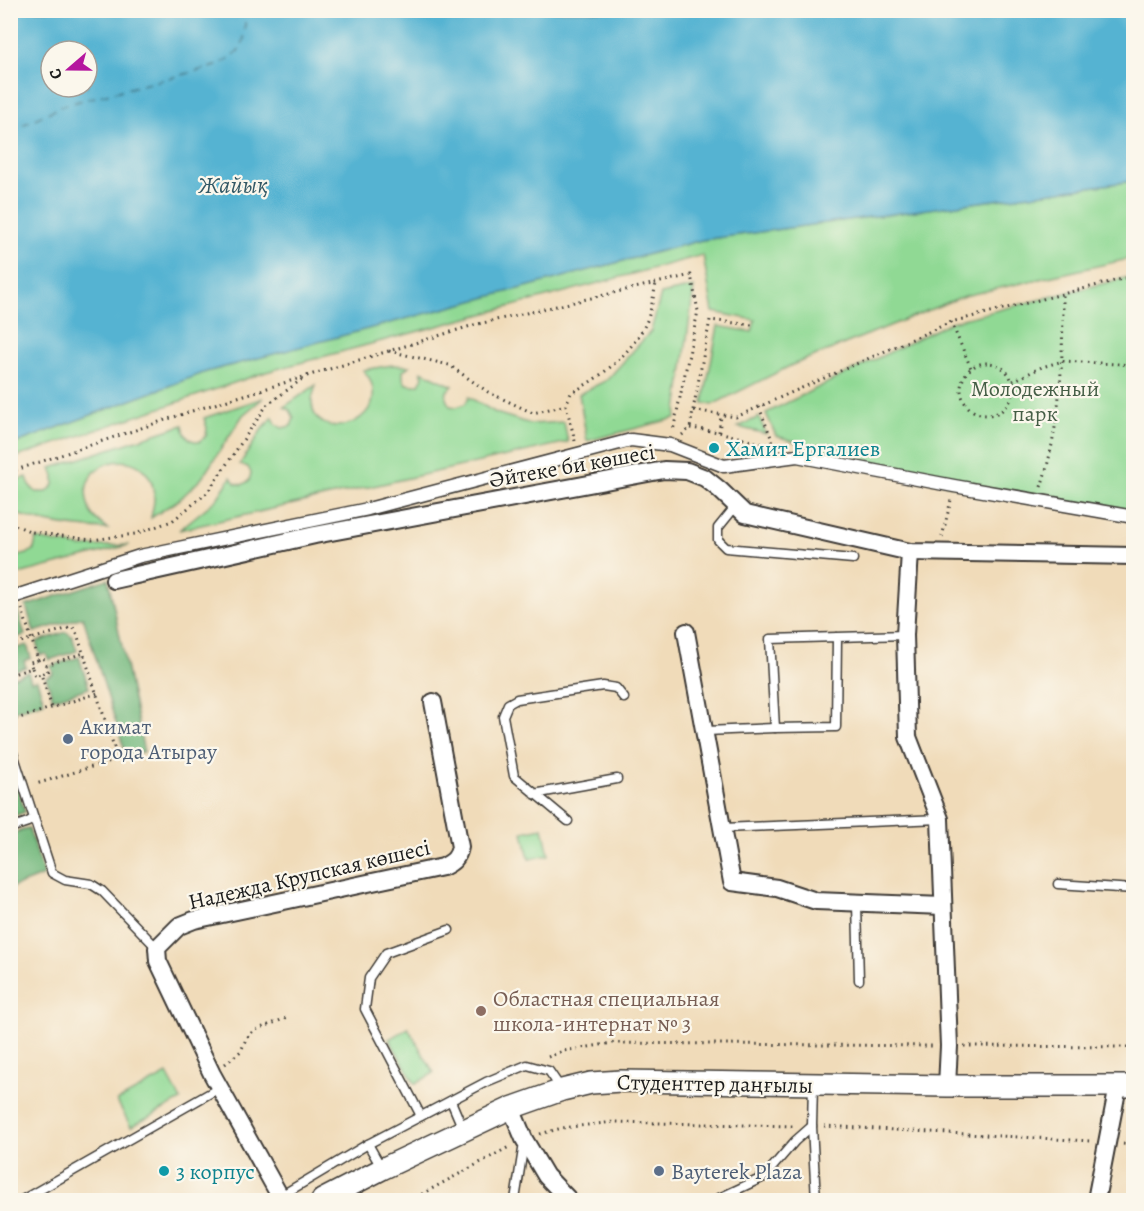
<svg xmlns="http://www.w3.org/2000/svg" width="1144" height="1211" viewBox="0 0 1144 1211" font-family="Alegreya,serif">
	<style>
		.green { fill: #90d994; stroke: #567a58; stroke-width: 1.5 }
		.forest { fill: #74b97e; stroke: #486a4d; stroke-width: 1.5 }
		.water { fill: #54b3d2; stroke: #386877; stroke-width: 1.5; fill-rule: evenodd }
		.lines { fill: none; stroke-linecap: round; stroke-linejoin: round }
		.ferry { stroke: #325865; stroke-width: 1.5; stroke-dasharray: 8 6; stroke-linecap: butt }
		.service-casing { stroke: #3c3934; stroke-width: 11 }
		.pedestrian-casing { stroke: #3c3934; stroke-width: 15 }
		.minor-casing { stroke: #3c3934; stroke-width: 20 }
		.tertiary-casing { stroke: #3c3934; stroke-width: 24 }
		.path { stroke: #3c3934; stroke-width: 3; stroke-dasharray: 1.5 4.5; stroke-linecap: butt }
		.service { stroke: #fff; stroke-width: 8 }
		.pedestrian { stroke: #fff; stroke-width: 12 }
		.minor { stroke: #fff; stroke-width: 16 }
		.tertiary { stroke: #fff; stroke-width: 21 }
		.culture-dot { fill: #0f9aa8; stroke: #fbf7ec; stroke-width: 2 }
		.service-dot { fill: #5c6f8a; stroke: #fbf7ec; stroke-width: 2 }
		.education-dot { fill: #8d6e63; stroke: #fbf7ec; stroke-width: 2 }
		.labels { text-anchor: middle; stroke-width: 4.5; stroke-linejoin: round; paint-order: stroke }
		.park-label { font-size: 22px; fill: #455e46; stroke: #fbf7ec }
		.culture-label { font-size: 22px; fill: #0d838f; stroke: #fbf7ec; text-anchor: start }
		.street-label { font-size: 22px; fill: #1c1c1c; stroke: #fbf7ec }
		.service-label { font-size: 22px; fill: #4e5e75; stroke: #fbf7ec; text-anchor: start }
		.education-label { font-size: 22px; fill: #785e54; stroke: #fbf7ec; text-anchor: start }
		.water-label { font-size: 24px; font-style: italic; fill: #325865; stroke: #fbf7ec }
	</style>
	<rect width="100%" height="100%" fill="#fbf7ec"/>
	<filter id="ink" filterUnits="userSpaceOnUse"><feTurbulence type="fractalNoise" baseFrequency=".0167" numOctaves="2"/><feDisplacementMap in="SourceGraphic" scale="12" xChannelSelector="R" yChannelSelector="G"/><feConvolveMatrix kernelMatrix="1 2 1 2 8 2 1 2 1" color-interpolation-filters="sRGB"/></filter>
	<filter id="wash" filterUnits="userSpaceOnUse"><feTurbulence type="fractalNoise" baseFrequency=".008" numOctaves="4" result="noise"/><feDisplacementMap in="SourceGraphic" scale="24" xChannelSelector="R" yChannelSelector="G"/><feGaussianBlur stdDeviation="1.35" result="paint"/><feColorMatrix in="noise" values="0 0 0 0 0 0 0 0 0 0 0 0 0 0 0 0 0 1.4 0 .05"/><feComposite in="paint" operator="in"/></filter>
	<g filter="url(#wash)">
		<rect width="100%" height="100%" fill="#f0dbb9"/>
		<!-- green -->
		<g class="green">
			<polygon points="1133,181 1133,258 964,296 792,365 712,405 703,403 718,326 752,332 755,320 713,312 703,255 266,372 11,459 11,445 206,372 702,240"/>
			<polygon points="1133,276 1133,517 954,486 776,436 766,413 951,322"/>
			<polygon points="694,287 676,418 587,441 579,394 607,380 651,331 661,294"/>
			<path d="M392,365L409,366L403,371V378L406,384L413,385L419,384L423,377L421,371L453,386L447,391L446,399L450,406L457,407L465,404L469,397L496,413L531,424L564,422L568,442L179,530L217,499L231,477L235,483L242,485L249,481L251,473L248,467L240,464L262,429L273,417L276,424L282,428L291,426L294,418L290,410L284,407L316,385C315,390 311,398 312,403C314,445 387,424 371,382C370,378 366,374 363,370Z"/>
			<path d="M263,398L243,415L202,478L180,499L151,518C152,511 155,502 154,495C151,443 78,456 87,500C88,504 89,510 91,513C94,519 103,525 108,529C74,528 43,524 11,512V482L27,477L30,486L36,492H47L54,485V476L51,468L183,425L185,434L191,440L199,442L206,436L207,428L204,418Z"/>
			<polygon points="759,417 766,434 738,427"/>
			<polygon points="36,539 81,547 129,545 11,576 11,550 18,556 27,554 34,549"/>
			<polygon points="543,828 549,855 529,859 523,832"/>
			<polygon points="408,1028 434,1073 415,1084 389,1039"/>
			<polygon points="167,1074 181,1100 131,1127 117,1101"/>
		</g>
		<!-- forest -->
		<g class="forest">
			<polygon points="108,579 144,752 126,755 83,617 34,632 26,606"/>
			<polygon points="17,609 25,635 11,639 11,611"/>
			<polygon points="66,632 72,636 77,651 49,660 46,654 40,655 36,642"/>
			<polygon points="27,645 31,658 24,661 26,667 11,672 11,650"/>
			<polygon points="79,657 89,688 53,699 46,677 53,674 51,666"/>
			<polygon points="28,672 31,681 37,680 44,702 11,712 11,678"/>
			<polygon points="11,766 25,812 11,817 10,817"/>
			<polygon points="29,828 44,875 11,888 11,834"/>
		</g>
		<!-- water -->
		<path class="water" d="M11,10L1133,11V181L702,240L206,372L11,445ZM51,51H87V87H51Z"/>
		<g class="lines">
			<!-- ferry -->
			<path class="ferry" d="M10,131L64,105L216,66C247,49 245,44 245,10"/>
		</g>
	</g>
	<g filter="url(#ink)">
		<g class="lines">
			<defs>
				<g id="service">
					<polyline points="735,507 718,528 718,540 726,548 853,559"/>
					<polyline points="837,637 836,727 775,728 770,639 905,635"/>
					<polyline points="706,731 775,728"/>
					<polyline points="10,744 34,818 28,822 10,828"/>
					<polyline points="534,794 617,779"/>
					<polyline points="34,818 52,873 65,880 91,884 102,891 157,948"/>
					<polyline points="568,821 514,776 503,716 508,704 517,699 603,686 616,688 624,698"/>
					<polyline points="723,828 940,819"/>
					<polyline points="1058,884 1134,889"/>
					<polyline points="857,904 859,980"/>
					<polyline points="813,1084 812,1126 816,1200"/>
					<polyline points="451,1101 463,1129"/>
					<polyline points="421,1116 365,1009 369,978 386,953 449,930"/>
					<polyline points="368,1144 381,1167"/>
					<polyline points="279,1197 368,1144 486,1082 527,1065 549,1071 562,1090"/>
					<polyline points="22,1200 219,1088"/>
					<polyline points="515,1200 524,1143"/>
					<polyline points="715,1200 764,1177 795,1141 812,1126"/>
				</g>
				<polyline id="pedestrian" points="10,598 140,556 368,509 631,440 670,445 724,466 797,456 954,486 1134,517"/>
				<g id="minor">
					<polyline points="910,552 905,635 908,737 940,819 949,1046 947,1086"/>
					<polyline points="114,580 315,535 664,470 687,471 705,478 720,490 745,514 910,552 1134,556"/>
					<polyline points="686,632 732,882 777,888 816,901 943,906"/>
					<polyline points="511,1108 524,1139 546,1176 569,1200"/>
					<path d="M282,1200L212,1074L158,961L157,948L179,926L194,920L443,867C453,862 458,858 460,847L433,702"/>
					<polyline points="1096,1200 1118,1086"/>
				</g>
				<polyline id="tertiary" points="322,1200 382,1169 511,1108 562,1090 591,1083 621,1081 947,1086 1134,1086"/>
			</defs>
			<!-- service casing -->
			<use href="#service" class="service-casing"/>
			<!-- pedestrian casing -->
			<use href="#pedestrian" class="pedestrian-casing"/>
			<!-- minor casing -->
			<use href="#minor" class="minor-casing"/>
			<!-- tertiary casing -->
			<use href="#tertiary" class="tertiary-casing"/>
			<!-- path -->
			<g class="path">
				<polyline points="951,322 971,368"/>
				<polyline points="389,351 449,365 488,392 533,413 566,405"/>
				<circle cx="987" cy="389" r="26"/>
				<polyline points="1013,381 1042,367 1063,361 1134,365"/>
				<polyline points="759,407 774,445"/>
				<polyline points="693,410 710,320 752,325"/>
				<polyline points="690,428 719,432 767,445"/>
				<polyline points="719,432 721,416"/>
				<polyline points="682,435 690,428 693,410 736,417 951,322 1134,276"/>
				<path d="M575,441L566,405L571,393C601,377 629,356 645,325C651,313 653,297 656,284"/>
				<polyline points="10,472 192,411 474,325 691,275 698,311 673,431"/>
				<path d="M1041,487C1061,425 1063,358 1063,293"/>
				<polyline points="10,523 32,532 92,540 135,534 172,521 207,493 267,405 305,377"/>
				<polyline points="942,537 951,500"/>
				<polyline points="10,645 73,627 77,634 115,750 114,758 108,762 36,784"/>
				<polyline points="38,660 43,658 48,671 41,674 52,708"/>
				<polyline points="46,665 84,653"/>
				<polyline points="32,668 35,676 41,674"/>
				<polyline points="10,675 32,668 30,662 38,660 22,609"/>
				<polyline points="10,721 98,693"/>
				<polyline points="964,1046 1134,1047"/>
				<polyline points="548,1057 563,1051 613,1043 933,1046"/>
				<polyline points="225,1064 241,1051 246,1039 253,1031 289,1017"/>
				<polyline points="824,1126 1090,1141"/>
				<polyline points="540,1134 562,1128 614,1122 793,1126"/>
				<polyline points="1123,1144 1134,1145"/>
				<polyline points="411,1200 509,1147"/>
			</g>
			<!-- service -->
			<use href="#service" class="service"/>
			<!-- pedestrian -->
			<use href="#pedestrian" class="pedestrian"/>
			<!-- minor -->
			<use href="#minor" class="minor"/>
			<!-- tertiary -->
			<use href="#tertiary" class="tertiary"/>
		</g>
	</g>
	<!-- markers -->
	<g class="culture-dot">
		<circle cx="714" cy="448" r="6"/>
		<circle cx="164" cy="1171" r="6"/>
	</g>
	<g class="service-dot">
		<circle cx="68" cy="739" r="6"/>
		<circle cx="659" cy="1171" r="6"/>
	</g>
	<circle class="education-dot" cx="481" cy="1011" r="6"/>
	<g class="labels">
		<!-- park labels -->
		<g class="park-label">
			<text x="1035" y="396">Молодежный<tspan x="1035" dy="25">парк</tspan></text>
		</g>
		<!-- culture labels -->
		<g class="culture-label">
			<text x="726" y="456">Хамит Ергалиев</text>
			<text x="176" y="1179">3 корпус</text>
		</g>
		<!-- street labels -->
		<g class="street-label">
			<text transform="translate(572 465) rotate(-10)" y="8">Әйтеке би көшесі</text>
			<text transform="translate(309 874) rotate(-13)" y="8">Надежда Крупская көшесі</text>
			<text transform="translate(715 1083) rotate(1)" y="8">Студенттер даңғылы</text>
		</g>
		<!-- service labels -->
		<g class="service-label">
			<text x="80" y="734">Акимат<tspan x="80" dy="25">города Атырау</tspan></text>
			<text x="671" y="1179">Bayterek Plaza</text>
		</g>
		<!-- education labels -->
		<g class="education-label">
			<text x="493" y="1006">Областная специальная<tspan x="493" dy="25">школа-интернат № 3</tspan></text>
		</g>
		<!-- water labels -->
		<g class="water-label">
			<text x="233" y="193">Жайық</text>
		</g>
	</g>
	<!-- margin -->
	<rect width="1144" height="1211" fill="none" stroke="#fbf7ec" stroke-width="36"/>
	<!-- north arrow -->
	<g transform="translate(69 69) rotate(250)"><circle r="28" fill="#fbf7ec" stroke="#a29f99" stroke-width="1.5"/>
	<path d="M0-4.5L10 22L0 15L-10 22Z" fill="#b5179e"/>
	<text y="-9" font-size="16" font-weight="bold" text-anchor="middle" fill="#1c1c1c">С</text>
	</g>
</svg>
